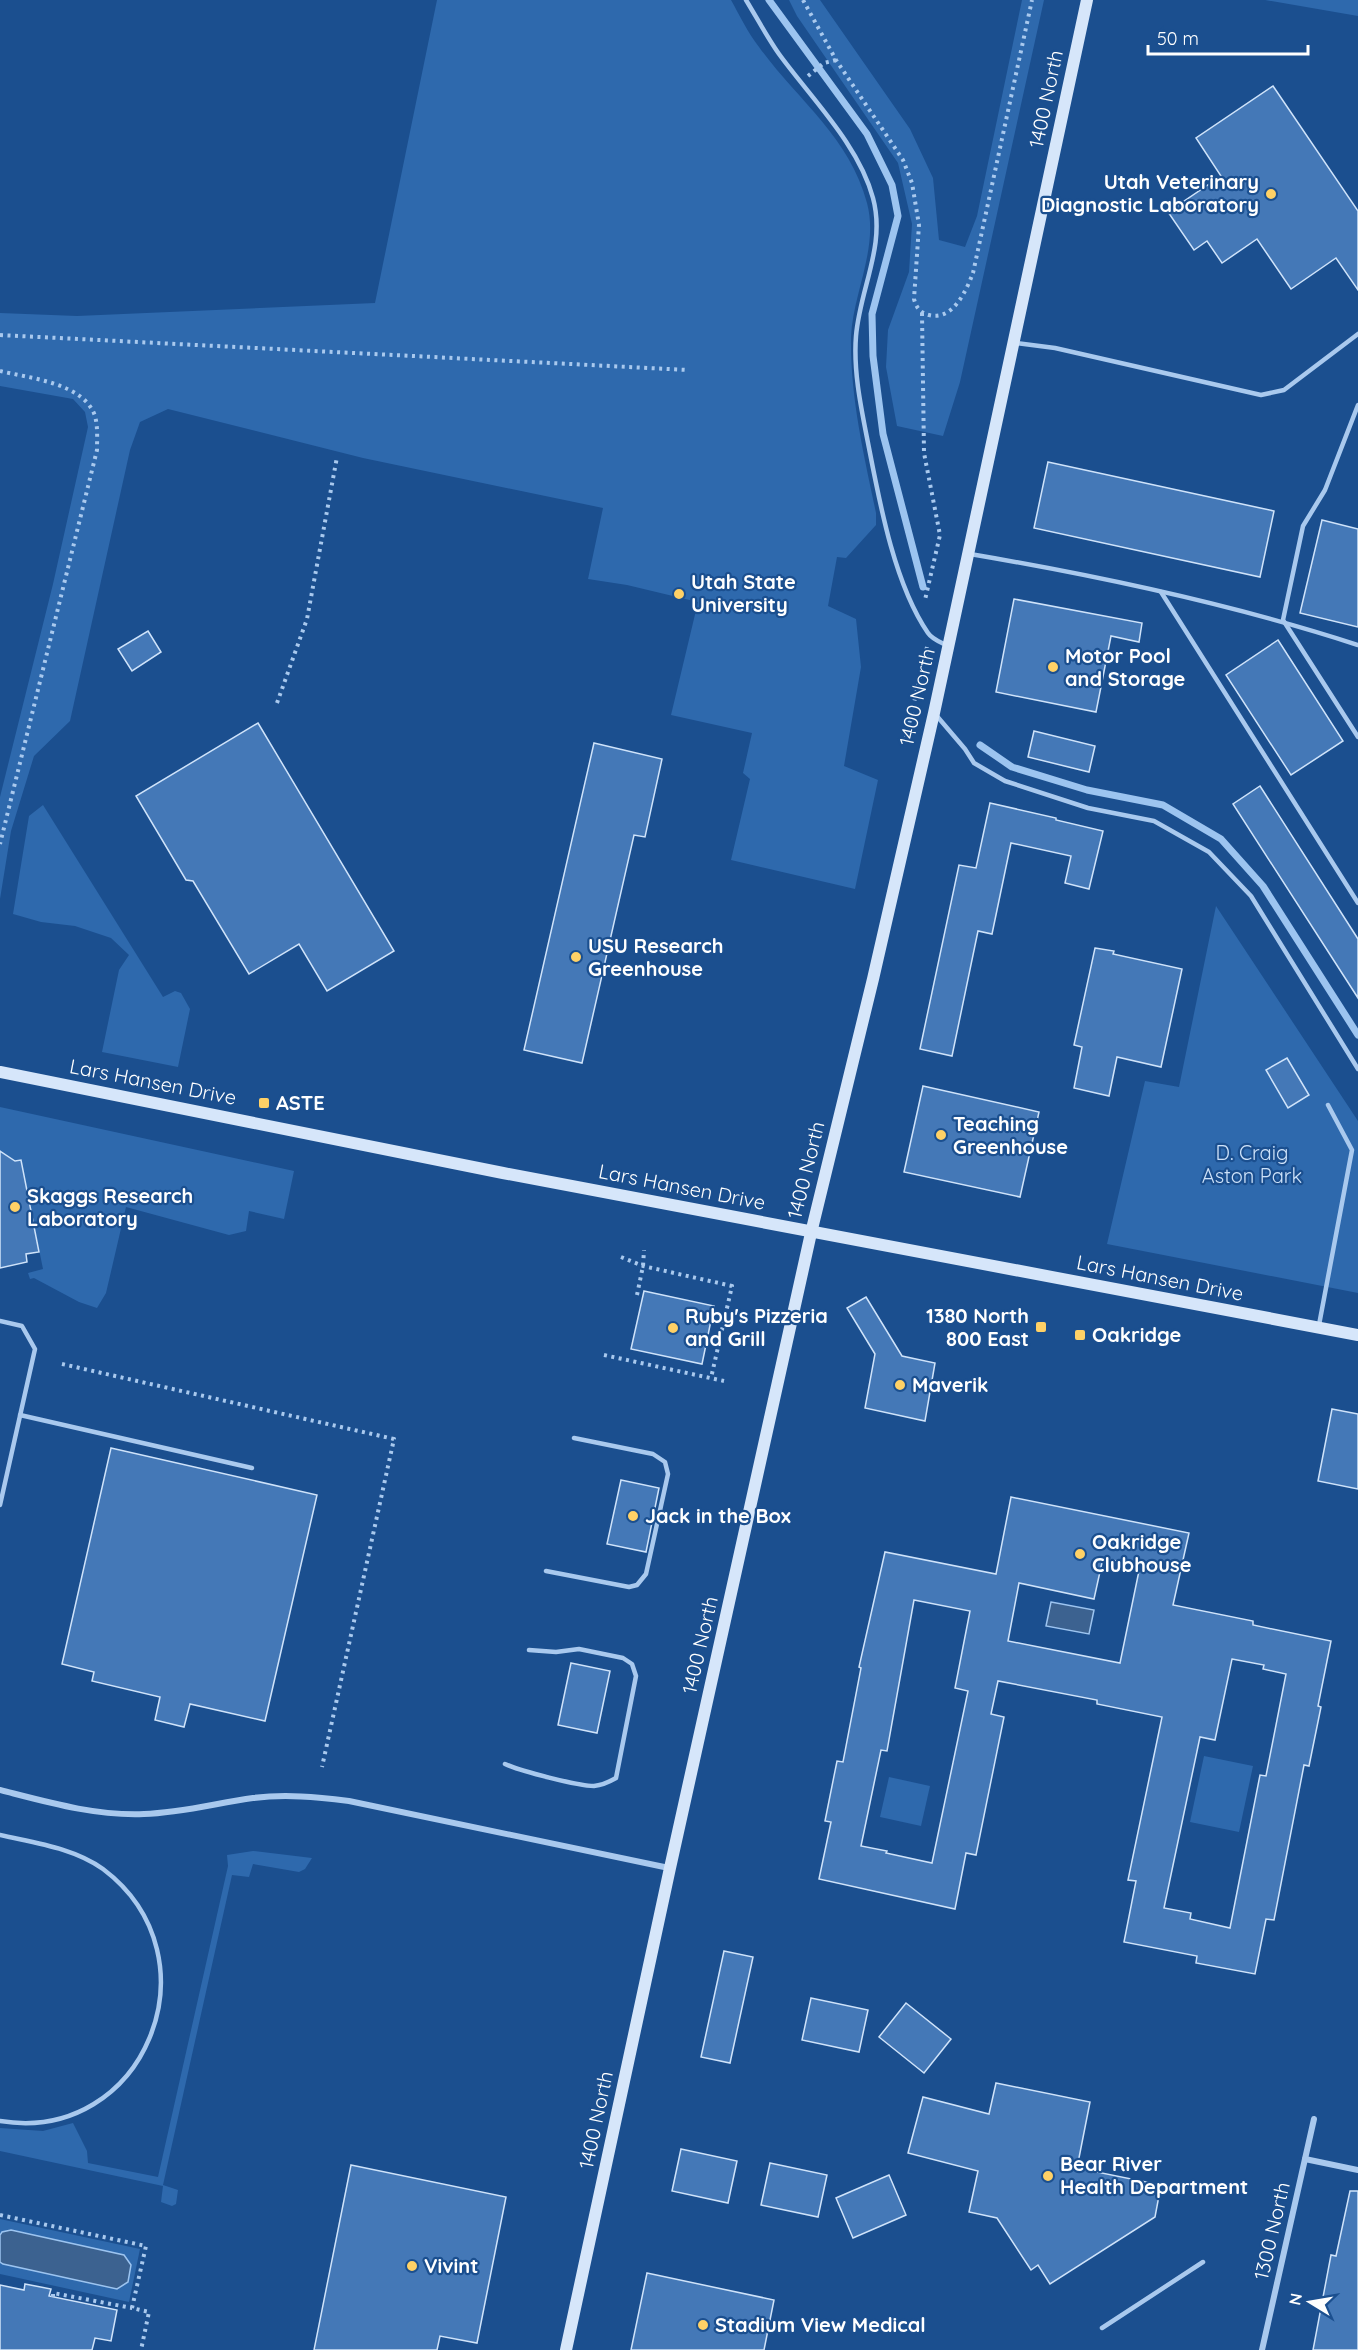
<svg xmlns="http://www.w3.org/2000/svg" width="1358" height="2350" viewBox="0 0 1358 2350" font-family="Quicksand,sans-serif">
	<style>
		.green { fill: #2e69ad }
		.water { fill: #3c6290; stroke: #9cc4f0; stroke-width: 1.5 }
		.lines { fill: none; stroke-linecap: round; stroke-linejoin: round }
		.stream { stroke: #9cc4f0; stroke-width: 7 }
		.building { fill: #4478b7; stroke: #cfe3fa; stroke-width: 1.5; fill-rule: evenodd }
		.path { stroke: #a9c9ee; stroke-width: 4; stroke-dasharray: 3 4.5; stroke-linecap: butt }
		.service { stroke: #a9c9ee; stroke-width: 4.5 }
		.minor { stroke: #a9c9ee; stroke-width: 6 }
		.secondary { stroke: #d6e6fa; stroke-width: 12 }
		.poi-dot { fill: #ffd166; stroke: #1b4f8f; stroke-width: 2 }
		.labels { text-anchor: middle; stroke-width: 4.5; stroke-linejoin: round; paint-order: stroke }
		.street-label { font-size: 20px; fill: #fff; stroke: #1b4f8f }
		.poi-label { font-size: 20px; font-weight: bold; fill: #fff; stroke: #1b4f8f; text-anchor: start }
		.park-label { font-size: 20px; fill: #cfe3fa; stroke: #1b4f8f }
	</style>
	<rect width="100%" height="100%" fill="#1b4f8f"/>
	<!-- green -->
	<g class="green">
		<path d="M437,0H731C740,16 748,33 759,47C797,100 849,136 867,203C879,248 853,292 851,337C850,397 864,455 876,513V525L846,558L837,557L828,606L856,619L861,667L844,766L878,780L855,889L731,860L750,779L743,773L752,733L671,715L698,602L627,585L588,579L603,508L363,458L168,409L140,422L130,450L70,721L34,756L11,831L0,899V797L53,584L88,427L85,412L73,399L0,386V313L77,316L375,303Z"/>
		<polygon points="789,0 820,0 910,129 933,178 939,240 965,247 977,216 1022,0 1044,0 960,382 943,436 897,426 886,367 888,330 909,272 912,224 898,163 797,16"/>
		<polygon points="1265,0 1358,0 1358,16"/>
		<polygon points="43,805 163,997 175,991 181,993 190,1009 178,1067 102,1052 119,970 129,955 111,938 75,926 41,922 13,914 29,816"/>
		<polygon points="1216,906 1358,1121 1358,1293 1107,1244 1145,1081 1179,1087"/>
		<polygon points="0,1107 294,1171 284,1219 249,1211 246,1231 229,1235 126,1207 106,1293 97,1308 79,1302 34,1278 30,1279 28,1273 43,1269 21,1160 9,1162 8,1156 0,1151"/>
		<polygon points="1204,1756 1253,1766 1239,1832 1190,1822"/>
		<polygon points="889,1777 930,1786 921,1826 880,1817"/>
		<polygon points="253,1851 312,1858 305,1869 299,1872 253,1864 249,1877 232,1875 163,2185 178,2190 176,2204 172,2206 161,2202 163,2186 0,2151 0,2128 43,2131 73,2123 87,2151 88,2163 158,2177 228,1866 227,1855"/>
		<polygon points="0,2219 140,2249 129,2302 0,2274"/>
	</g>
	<!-- water -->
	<g class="water">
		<polygon points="1051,1602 1094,1610 1089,1634 1046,1626"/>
		<polygon points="11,2230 124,2255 131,2265 128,2282 117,2289 3,2264 0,2262 0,2235 2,2232"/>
	</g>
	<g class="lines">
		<!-- stream -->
		<g class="stream">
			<polyline points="769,0 867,134 892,185 898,216 872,314 873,356 883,434 923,587"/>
			<polyline points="980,745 1012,767 1087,790 1163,805 1221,839 1263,886 1358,1035"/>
		</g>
	</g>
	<!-- building -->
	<g class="building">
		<polygon points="1273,86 1358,211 1358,290 1336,258 1291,289 1257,239 1222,263 1207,241 1194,250 1168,212 1221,176 1196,138"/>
		<polygon points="1048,462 1274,511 1260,577 1034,528"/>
		<polygon points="1322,520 1358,529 1358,627 1300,613"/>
		<polygon points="1014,599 1142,623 1139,642 1111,636 1096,712 996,692"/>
		<polygon points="148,631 161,652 132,671 118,649"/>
		<polygon points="1278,640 1343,741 1291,775 1226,675"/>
		<polygon points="258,723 394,951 327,991 299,944 249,974 193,881 186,880 136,796"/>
		<polygon points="1034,731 1095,746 1089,772 1028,757"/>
		<polygon points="594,743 662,759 645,837 634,835 582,1063 524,1050"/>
		<polygon points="1260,786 1358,939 1358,998 1233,804"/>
		<polygon points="990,803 1056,818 1056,820 1103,831 1089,889 1065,883 1071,856 1011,843 992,934 978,931 952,1056 920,1049 959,865 976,868"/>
		<polygon points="1095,948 1114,951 1113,954 1182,969 1161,1067 1117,1057 1109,1096 1074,1088 1082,1047 1074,1045"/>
		<polygon points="1287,1058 1309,1095 1288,1108 1266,1070"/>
		<polygon points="923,1086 1039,1112 1020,1197 904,1172"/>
		<polygon points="0,1151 15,1161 21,1160 39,1252 26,1254 27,1262 0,1268"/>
		<polygon points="644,1291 714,1306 702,1364 631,1349"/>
		<polygon points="866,1297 902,1356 935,1363 925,1421 865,1408 875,1354 847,1308"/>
		<polygon points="1332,1409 1358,1414 1358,1489 1318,1481"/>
		<polygon points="111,1448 317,1495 265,1721 190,1704 184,1727 155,1720 160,1697 92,1681 94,1672 62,1664"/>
		<polygon points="621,1480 659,1488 646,1552 607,1544"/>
		<path d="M1011,1497L1189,1533L1173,1605L1253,1621V1625L1331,1641L1318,1706L1321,1707L1309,1766L1304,1765L1274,1920L1266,1919L1255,1974L1196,1963L1197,1956L1124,1942L1136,1881L1128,1880L1162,1717L1097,1704V1700L998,1681L991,1714L1004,1717L976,1855L966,1853L955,1909L819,1879L831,1822L825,1821L837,1761L843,1762L861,1668L859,1667L885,1552L996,1574ZM1103,1558L1140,1566L1120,1663L1008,1641L1019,1583L1094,1599ZM914,1600L970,1611L955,1688L968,1691L932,1863L886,1853L887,1851L861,1846L881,1750L887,1751ZM1232,1659L1264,1665L1263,1669L1286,1674L1266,1776L1260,1775L1230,1928L1190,1919L1191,1913L1164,1908L1200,1737L1215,1740Z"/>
		<polygon points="571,1663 610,1671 597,1733 558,1725"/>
		<polygon points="724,1951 753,1957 730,2063 701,2057"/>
		<polygon points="811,1998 868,2010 859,2052 802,2040"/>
		<polygon points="906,2003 951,2039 924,2073 879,2037"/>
		<polygon points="996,2083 1090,2102 1077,2168 1161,2185 1155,2217 1050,2284 1038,2265 1031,2270 997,2218 969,2212 978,2171 908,2153 923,2097 989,2114"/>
		<polygon points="681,2149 737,2161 728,2203 672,2191"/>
		<polygon points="770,2163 827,2175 818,2217 761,2205"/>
		<polygon points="351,2165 506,2197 477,2343 440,2336 437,2350 314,2350"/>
		<polygon points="889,2175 906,2215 853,2238 836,2198"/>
		<polygon points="1350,2191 1358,2191 1358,2350 1313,2350 1331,2255 1336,2256"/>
		<polygon points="647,2273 774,2300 764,2350 631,2350"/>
		<polygon points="25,2284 51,2289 49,2296 117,2310 111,2341 95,2338 92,2350 0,2350 0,2285 24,2290"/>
	</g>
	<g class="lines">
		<!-- path -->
		<g class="path">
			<path d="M803,0L836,60L903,160L912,183L919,225L914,299C916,307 920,313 929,315C953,321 966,291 973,273L1032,0"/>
			<polyline points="808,76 824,63 836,60"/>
			<polyline points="922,313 924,453 940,535 925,600"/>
			<polyline points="0,335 688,370"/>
			<path d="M0,371C29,378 84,383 95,416C98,427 97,439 97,450L0,844"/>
			<polyline points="277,703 307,619 337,457"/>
			<polyline points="906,737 927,647"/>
			<polyline points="621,1257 643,1266 732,1286 711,1378"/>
			<polyline points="637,1295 643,1266 644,1250"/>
			<polyline points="604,1355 724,1381"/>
			<polyline points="62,1364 394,1439 322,1767"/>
			<polyline points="0,2215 146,2246 132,2308 149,2312 141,2350"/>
			<polyline points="53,2297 53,2293 132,2308"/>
		</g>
		<!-- service -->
		<g class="service">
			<path d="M746,0C757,18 767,37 779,54C811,98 859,145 873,198C886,246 860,288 856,336C853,373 862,412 869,448C880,505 895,585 928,633C932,639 940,642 946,645"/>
			<polyline points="1016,343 1055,348 1261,395 1284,390 1358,334"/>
			<polyline points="1358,405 1325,490 1303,526 1283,620 1358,737"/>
			<path d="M970,554C1100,576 1232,604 1358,645"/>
			<polyline points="1161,592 1358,903"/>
			<polyline points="936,715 965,749 974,763 1005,781 1088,808 1154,821 1209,852 1251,896 1358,1069"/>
			<polyline points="0,1321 22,1326 35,1349 0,1505"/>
			<polyline points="1319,1325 1352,1150 1328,1105"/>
			<polyline points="20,1415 252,1468"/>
			<polyline points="546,1571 629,1587 637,1585 646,1574 668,1474 665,1462 653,1454 574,1438"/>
			<path d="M505,1764C520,1771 578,1786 594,1786C603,1785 609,1782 616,1778L636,1676L632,1664L623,1658L579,1649L556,1652L529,1650"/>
			<path d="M0,1835C35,1843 74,1848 103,1869C221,1958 144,2145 0,2121"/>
			<polyline points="1102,2328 1203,2262"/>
		</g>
		<!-- minor -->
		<g class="minor">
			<path d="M0,1790C47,1802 95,1816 144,1814C181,1813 217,1803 253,1798C286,1794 316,1797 349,1801L669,1868"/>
			<polyline points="1305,2159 1358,2170"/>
			<polyline points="1262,2350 1314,2119"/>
		</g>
		<!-- secondary -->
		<g class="secondary">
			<polyline points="0,1072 503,1173 1358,1335"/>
			<polyline points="566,2350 670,1868 811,1233 873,979 934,713 1087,0"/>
		</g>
	</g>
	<!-- markers -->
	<g class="poi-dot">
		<circle cx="1271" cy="194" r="6"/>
		<circle cx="679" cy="594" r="6"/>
		<circle cx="1053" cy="667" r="6"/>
		<circle cx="576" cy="957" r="6"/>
		<rect x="258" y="1097" width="12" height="12" rx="3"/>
		<circle cx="941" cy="1135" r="6"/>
		<circle cx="15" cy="1207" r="6"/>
		<rect x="1035" y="1321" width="12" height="12" rx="3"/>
		<circle cx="673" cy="1328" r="6"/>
		<rect x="1074" y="1329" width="12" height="12" rx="3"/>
		<circle cx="900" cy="1385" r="6"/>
		<circle cx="633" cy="1516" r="6"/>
		<circle cx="1080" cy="1554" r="6"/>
		<circle cx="1048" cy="2176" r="6"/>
		<circle cx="412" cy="2266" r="6"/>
		<circle cx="703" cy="2325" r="6"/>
	</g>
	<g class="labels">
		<!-- street labels -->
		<g class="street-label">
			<text transform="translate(1046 99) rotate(-78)" y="7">1400 North</text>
			<text transform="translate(917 697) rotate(-77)" y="7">1400 North</text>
			<text transform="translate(153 1082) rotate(11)" y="7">Lars Hansen Drive</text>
			<text transform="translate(806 1170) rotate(-76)" y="7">1400 North</text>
			<text transform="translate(682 1187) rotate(11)" y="7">Lars Hansen Drive</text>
			<text transform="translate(1160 1278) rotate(11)" y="7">Lars Hansen Drive</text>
			<text transform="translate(700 1645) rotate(-77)" y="7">1400 North</text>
			<text transform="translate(596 2120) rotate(-78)" y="7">1400 North</text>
			<text transform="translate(1272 2231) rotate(-77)" y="7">1300 North</text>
		</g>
		<!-- poi labels -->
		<g class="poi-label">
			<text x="1259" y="189" text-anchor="end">Utah Veterinary<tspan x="1259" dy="23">Diagnostic Laboratory</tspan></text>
			<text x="691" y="589">Utah State<tspan x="691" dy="23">University</tspan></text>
			<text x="1065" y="663">Motor Pool<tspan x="1065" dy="23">and Storage</tspan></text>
			<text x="588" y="953">USU Research<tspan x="588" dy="23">Greenhouse</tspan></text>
			<text x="276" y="1110">ASTE</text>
			<text x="953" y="1131">Teaching<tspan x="953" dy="23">Greenhouse</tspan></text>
			<text x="27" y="1203">Skaggs Research<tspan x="27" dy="23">Laboratory</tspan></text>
			<text x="685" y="1323">Ruby's Pizzeria<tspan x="685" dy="23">and Grill</tspan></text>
			<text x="1029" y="1323" text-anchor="end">1380 North<tspan x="1029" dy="23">800 East</tspan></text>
			<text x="1092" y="1342">Oakridge</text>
			<text x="912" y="1392">Maverik</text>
			<text x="645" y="1523">Jack in the Box</text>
			<text x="1092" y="1549">Oakridge<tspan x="1092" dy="23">Clubhouse</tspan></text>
			<text x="1060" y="2171">Bear River<tspan x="1060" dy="23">Health Department</tspan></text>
			<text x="424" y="2273">Vivint</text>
			<text x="715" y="2332">Stadium View Medical</text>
		</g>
		<!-- park labels -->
		<g class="park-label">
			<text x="1252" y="1160">D. Craig<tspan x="1252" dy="23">Aston Park</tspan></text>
		</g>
	</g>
	<!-- north arrow -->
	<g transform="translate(1310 2302) rotate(281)" stroke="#1b4f8f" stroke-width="4.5" paint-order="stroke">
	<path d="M0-4.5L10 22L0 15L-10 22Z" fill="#ffffff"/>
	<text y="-9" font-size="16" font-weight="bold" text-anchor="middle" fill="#ffffff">N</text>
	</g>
	<!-- scale -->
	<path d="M1148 45v9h160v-9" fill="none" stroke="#ffffff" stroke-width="3"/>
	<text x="1157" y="45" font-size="18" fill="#ffffff" stroke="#1b4f8f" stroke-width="4.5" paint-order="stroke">50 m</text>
</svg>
